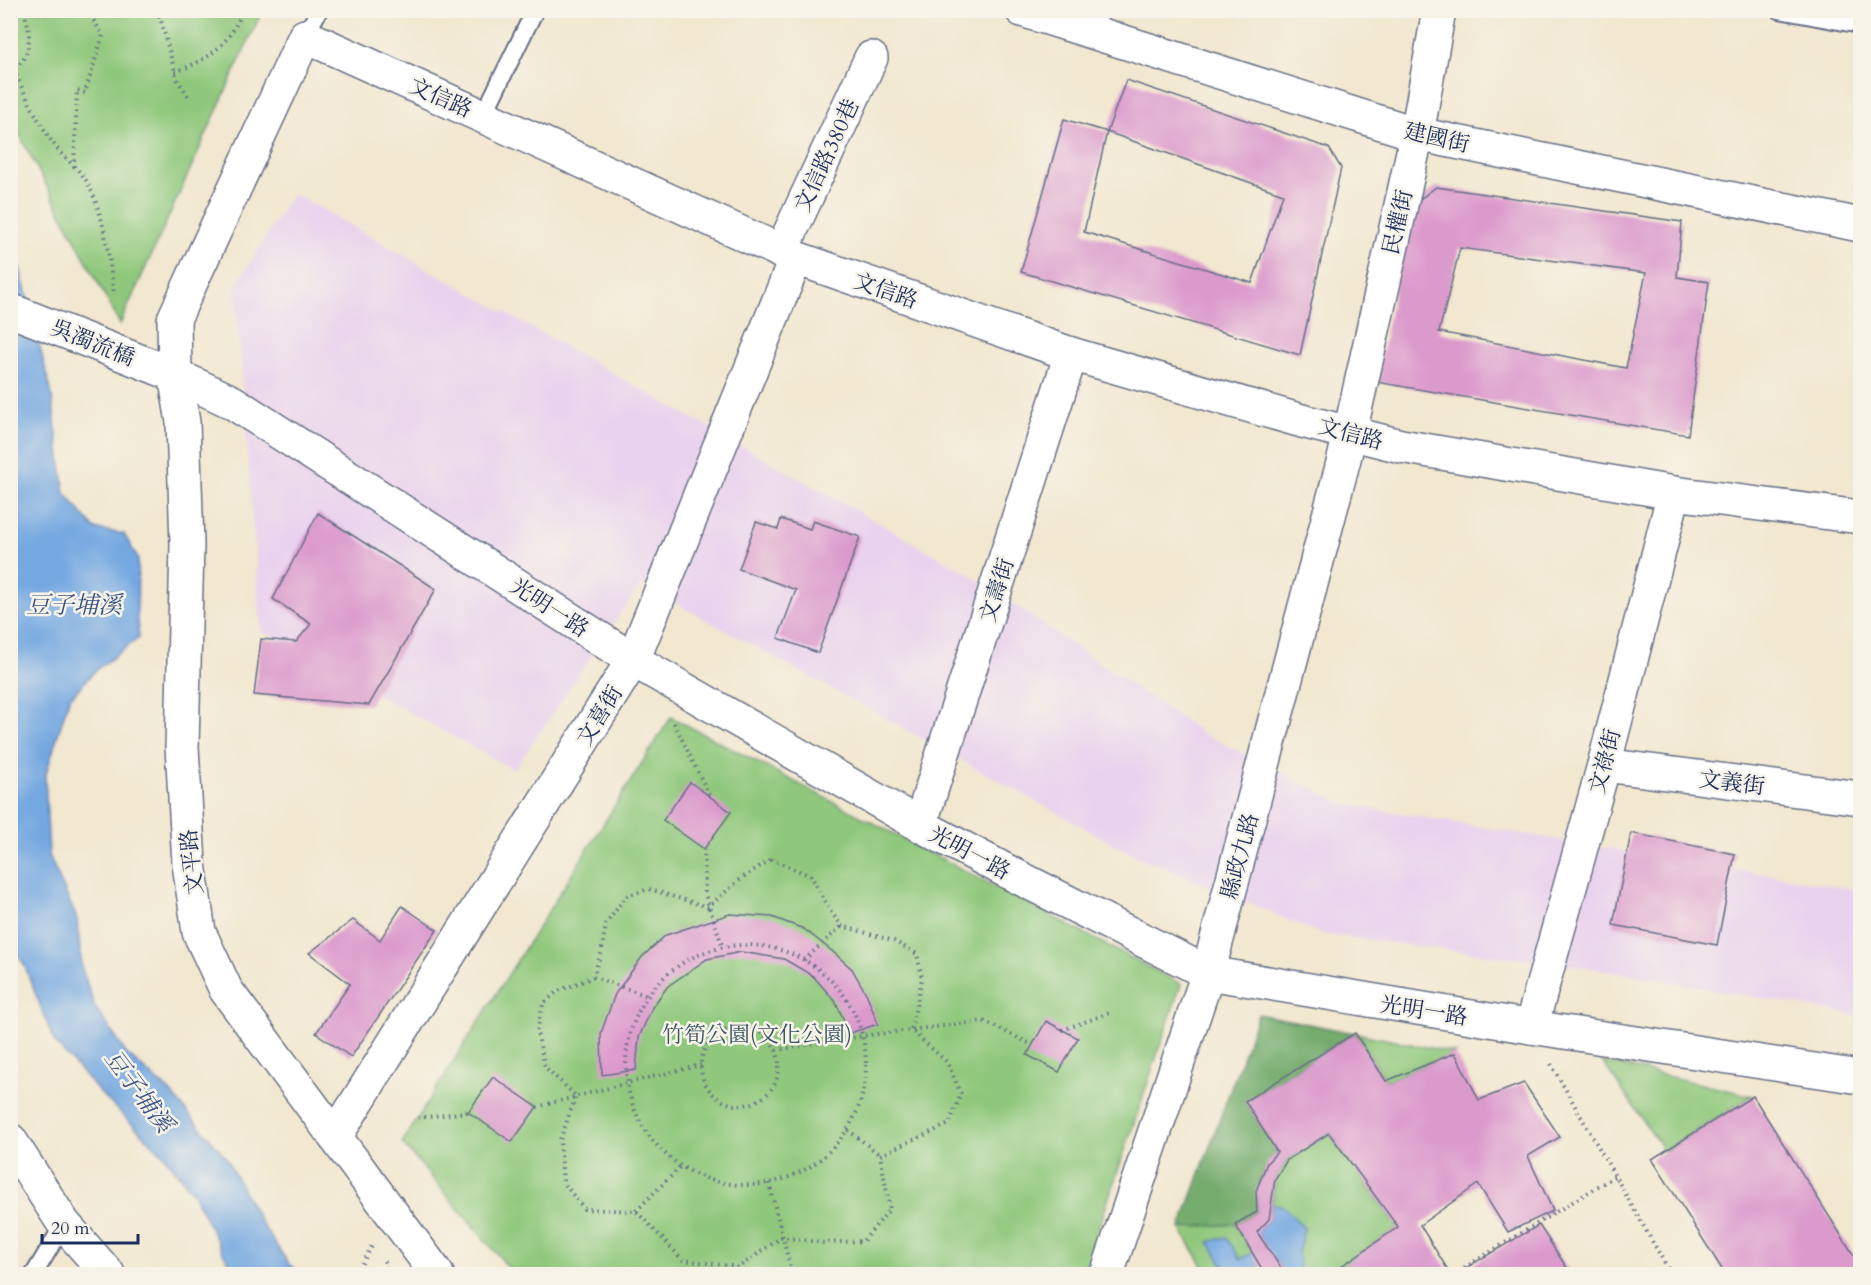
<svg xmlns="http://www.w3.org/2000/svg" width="1871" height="1285" viewBox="0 0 1871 1285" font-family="Cardo,'Noto Serif TC',serif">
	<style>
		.built { fill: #e9d2ee }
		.green { fill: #8fc87c; stroke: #557c6d; stroke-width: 1.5 }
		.forest { fill: #73ac6c; stroke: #476e65; stroke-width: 1.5 }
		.water { fill: #75a8e1; stroke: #486ca0; stroke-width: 1.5 }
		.building { fill: #db9acc; fill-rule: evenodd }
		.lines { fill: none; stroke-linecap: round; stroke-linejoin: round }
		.service-casing { stroke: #666f86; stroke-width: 20 }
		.minor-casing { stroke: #666f86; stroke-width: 36 }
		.tertiary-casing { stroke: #666f86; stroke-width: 36 }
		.path { stroke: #666f86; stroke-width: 4; stroke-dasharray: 1.5 4.5; stroke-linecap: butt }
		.service { stroke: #fff; stroke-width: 16 }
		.minor { stroke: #fff; stroke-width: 33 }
		.tertiary { stroke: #fff; stroke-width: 33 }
		.labels { text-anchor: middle; stroke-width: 5; stroke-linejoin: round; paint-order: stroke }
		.street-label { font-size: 22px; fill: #1b2f5e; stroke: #f7f3e8 }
		.park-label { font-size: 22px; fill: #385566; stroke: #f7f3e8 }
		.water-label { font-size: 24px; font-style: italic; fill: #365385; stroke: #f7f3e8 }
	</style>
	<rect width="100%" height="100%" fill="#f7f3e8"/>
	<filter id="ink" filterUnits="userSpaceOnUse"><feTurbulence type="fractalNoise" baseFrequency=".0167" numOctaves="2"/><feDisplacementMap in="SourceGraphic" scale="12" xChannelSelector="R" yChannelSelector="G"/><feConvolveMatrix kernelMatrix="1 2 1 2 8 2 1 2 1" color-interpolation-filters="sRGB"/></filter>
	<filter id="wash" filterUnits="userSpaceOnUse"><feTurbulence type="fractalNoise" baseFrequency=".008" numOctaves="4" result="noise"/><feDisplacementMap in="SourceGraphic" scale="24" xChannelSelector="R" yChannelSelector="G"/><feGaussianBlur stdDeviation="1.35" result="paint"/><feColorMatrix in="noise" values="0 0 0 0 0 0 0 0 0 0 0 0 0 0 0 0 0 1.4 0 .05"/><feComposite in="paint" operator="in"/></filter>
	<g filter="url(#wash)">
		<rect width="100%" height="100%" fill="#f2e7cf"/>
		<!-- built -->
		<polygon class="built" points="293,193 969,574 1204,734 1344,804 1860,890 1860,1016 1592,968 1322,934 1132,854 641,584 514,770 261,631 235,287"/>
		<!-- green -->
		<g class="green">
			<polygon points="10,11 262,11 120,324 11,119"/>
			<polygon points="671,717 1181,984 1083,1274 514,1274 402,1143"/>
			<polygon points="1355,1033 1455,1053 1386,1081"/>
			<polygon points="1602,1061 1753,1096 1664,1151"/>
			<polygon points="1329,1133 1398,1227 1330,1274 1299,1274 1298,1253 1304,1228 1272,1203 1275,1179 1287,1160"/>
			<polygon points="1235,1224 1253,1254 1241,1259 1210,1243 1229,1274 1208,1274 1180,1228"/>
		</g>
		<!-- forest -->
		<path class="forest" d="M1258,1014L1355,1033L1245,1101L1277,1152C1260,1171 1256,1186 1257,1212L1235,1224L1180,1228Z"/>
		<!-- water -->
		<g class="water">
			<polygon points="10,229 51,391 65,493 95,529 124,534 138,559 137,618 139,638 96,670 69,699 45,777 49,855 77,919 82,969 95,1007 126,1053 170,1092 225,1156 261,1223 289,1264 300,1274 236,1274 222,1251 192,1192 163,1154 104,1097 55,1043 23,962 11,948"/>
			<polygon points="1272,1203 1285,1208 1304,1228 1298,1253 1299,1274 1285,1274 1273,1257 1250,1272 1250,1274 1229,1274 1209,1242 1226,1237 1241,1259 1265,1245 1257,1232 1269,1219"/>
		</g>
		<g id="blocks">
			<!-- building -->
			<g class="building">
				<polygon points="1126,80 1329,148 1341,168 1300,355 1021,272 1064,119 1107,132 1084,232 1252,283 1283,194 1107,132"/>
				<path d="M1436,187L1682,222L1677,277L1709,282L1688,435L1376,382L1411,206ZM1460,248L1646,273L1626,368L1439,332Z"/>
				<polygon points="318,513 436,589 369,705 254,695 261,639 296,642 311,624 273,599"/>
				<polygon points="781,519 810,529 813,521 860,537 818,653 778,638 796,590 739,569 756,522 778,529"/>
				<polygon points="690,782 731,812 704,849 663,820"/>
				<polygon points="1631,833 1735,854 1717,945 1613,925"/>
				<polygon points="402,906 437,930 351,1057 316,1033 350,984 309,953 353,920 380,940"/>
				<polygon points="730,914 772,917 804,929 832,951 852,969 867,995 878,1024 850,1033 835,1001 813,976 784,959 741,952 707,959 668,986 653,1006 639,1037 636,1070 602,1075 601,1033 615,994 642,957 666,935"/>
				<polygon points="1046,1021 1078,1038 1059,1072 1027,1055"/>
				<polygon points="1355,1033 1386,1081 1455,1053 1479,1100 1524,1083 1560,1137 1528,1156 1553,1211 1508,1232 1478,1184 1420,1225 1448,1270 1440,1274 1330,1274 1398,1227 1329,1133 1287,1160 1275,1179 1269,1219 1257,1232 1285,1274 1265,1274 1235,1224 1257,1212 1256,1191 1267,1163 1277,1152 1245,1101"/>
				<polygon points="493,1077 537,1107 512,1142 468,1112"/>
				<polygon points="1753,1096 1860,1265 1860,1274 1725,1274 1652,1159"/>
				<polygon points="1539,1225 1571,1274 1455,1274"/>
			</g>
		</g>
	</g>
	<g filter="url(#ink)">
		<use href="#blocks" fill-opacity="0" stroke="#666f86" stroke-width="1.5"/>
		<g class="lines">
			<defs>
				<g id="service">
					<polyline points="1779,10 1860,25"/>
					<polyline points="305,36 319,10"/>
					<polyline points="483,116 535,10"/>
					<polyline points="34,1274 64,1224"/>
				</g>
				<g id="minor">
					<polyline points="1022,10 1417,134 1860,225"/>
					<polyline points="781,252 871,58"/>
					<polyline points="1604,765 1860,798"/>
					<polyline points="920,825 1071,354"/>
					<polyline points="1531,1027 1604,765 1674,493"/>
					<polyline points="335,1137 633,660 796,258"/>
					<polyline points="10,1140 64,1224 108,1274"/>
					<polyline points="437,1274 226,990 199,932 189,864 182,747 187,545 183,422 175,375 174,319 305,36 796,258 1071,354 1302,421 1401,446 1674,493 1860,517"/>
				</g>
				<g id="tertiary">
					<polyline points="10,310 175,375 232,402 633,660 920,825 1014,875 1208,973 1531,1027 1860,1077"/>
					<polyline points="1107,1274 1208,973 1344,459 1417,134 1439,10"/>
				</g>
			</defs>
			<!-- service casing -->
			<use href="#service" class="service-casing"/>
			<!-- minor casing -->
			<use href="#minor" class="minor-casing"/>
			<!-- tertiary casing -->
			<use href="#tertiary" class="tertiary-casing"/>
			<!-- path -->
			<g class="path">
				<polyline points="158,10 177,79 188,96"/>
				<path d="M14,70C26,97 40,127 59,151C68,161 80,170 87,182C105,215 109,258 114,295"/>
				<path d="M10,71C33,60 32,31 23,10"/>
				<path d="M175,72C208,60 230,44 243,10"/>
				<polyline points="74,167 77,90 85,93 103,35 91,17 92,10"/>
				<polyline points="674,723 710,797"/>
				<polyline points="704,849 705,894 723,948"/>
				<polygon points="771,859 811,876 831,912 842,926 894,941 917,954 922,978 911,1030 947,1062 961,1094 949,1124 880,1155 890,1209 863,1241 824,1243 782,1237 739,1267 683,1260 636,1211 584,1209 563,1182 560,1140 576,1096 545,1067 537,1032 543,1004 558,991 593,977 601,954 606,924 626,896 649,889 708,907 742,878"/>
				<circle cx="746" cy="1065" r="120"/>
				<polyline points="804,960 842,926"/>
				<polyline points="593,977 648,996"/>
				<circle cx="740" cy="1066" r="39"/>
				<polyline points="1062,1030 1110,1013"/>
				<polyline points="776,1050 863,1036 983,1021 1033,1045"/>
				<polyline points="1551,1064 1671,1274"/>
				<polyline points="537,1107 627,1083 701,1065"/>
				<polyline points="418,1118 468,1112"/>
				<polyline points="848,1130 880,1155"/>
				<polyline points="769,1183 792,1274"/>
				<polyline points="636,1211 681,1166"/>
				<polyline points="384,1261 389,1274"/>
				<polyline points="356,1274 373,1244"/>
				<polyline points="1454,1274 1615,1176"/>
			</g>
			<!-- service -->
			<use href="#service" class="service"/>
			<!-- minor -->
			<use href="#minor" class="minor"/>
			<!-- tertiary -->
			<use href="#tertiary" class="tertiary"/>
		</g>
	</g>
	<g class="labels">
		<!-- street labels -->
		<g class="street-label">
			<text transform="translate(441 97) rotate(24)" y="8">文信路</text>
			<text transform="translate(1437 137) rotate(13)" y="8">建國街</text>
			<text transform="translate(826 155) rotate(-65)" y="8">文信路380巷</text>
			<text transform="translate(1397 222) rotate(-77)" y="8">民權街</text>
			<text transform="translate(886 290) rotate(19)" y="8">文信路</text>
			<text transform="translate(93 342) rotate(22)" y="8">吳濁流橋</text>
			<text transform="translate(1351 433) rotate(15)" y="8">文信路</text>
			<text transform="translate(996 590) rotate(-72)" y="8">文壽街</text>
			<text transform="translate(550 607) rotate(33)" y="8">光明一路</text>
			<text transform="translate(599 715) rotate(-58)" y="8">文喜街</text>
			<text transform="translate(1604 761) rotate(-75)" y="8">文祿街</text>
			<text transform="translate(1732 782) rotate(7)" y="8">文義街</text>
			<text transform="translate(970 852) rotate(28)" y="8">光明一路</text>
			<text transform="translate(1239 856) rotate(-75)" y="8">縣政九路</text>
			<text transform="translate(191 862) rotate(-96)" y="8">文平路</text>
			<text transform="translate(1424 1010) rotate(9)" y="8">光明一路</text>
		</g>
		<!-- park labels -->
		<g class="park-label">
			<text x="757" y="1042">竹筍公園(文化公園)</text>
		</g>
		<!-- water labels -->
		<g class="water-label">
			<text x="74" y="613">豆子埔溪</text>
			<text transform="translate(139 1091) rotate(53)" y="8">豆子埔溪</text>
		</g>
	</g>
	<!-- margin -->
	<rect width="1871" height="1285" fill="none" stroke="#f7f3e8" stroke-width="36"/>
	<!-- scale -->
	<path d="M42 1234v9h96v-9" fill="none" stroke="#1b2f5e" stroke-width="3"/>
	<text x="51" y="1234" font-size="18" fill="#1b2f5e" stroke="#f7f3e8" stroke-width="4.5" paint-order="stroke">20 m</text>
</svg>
